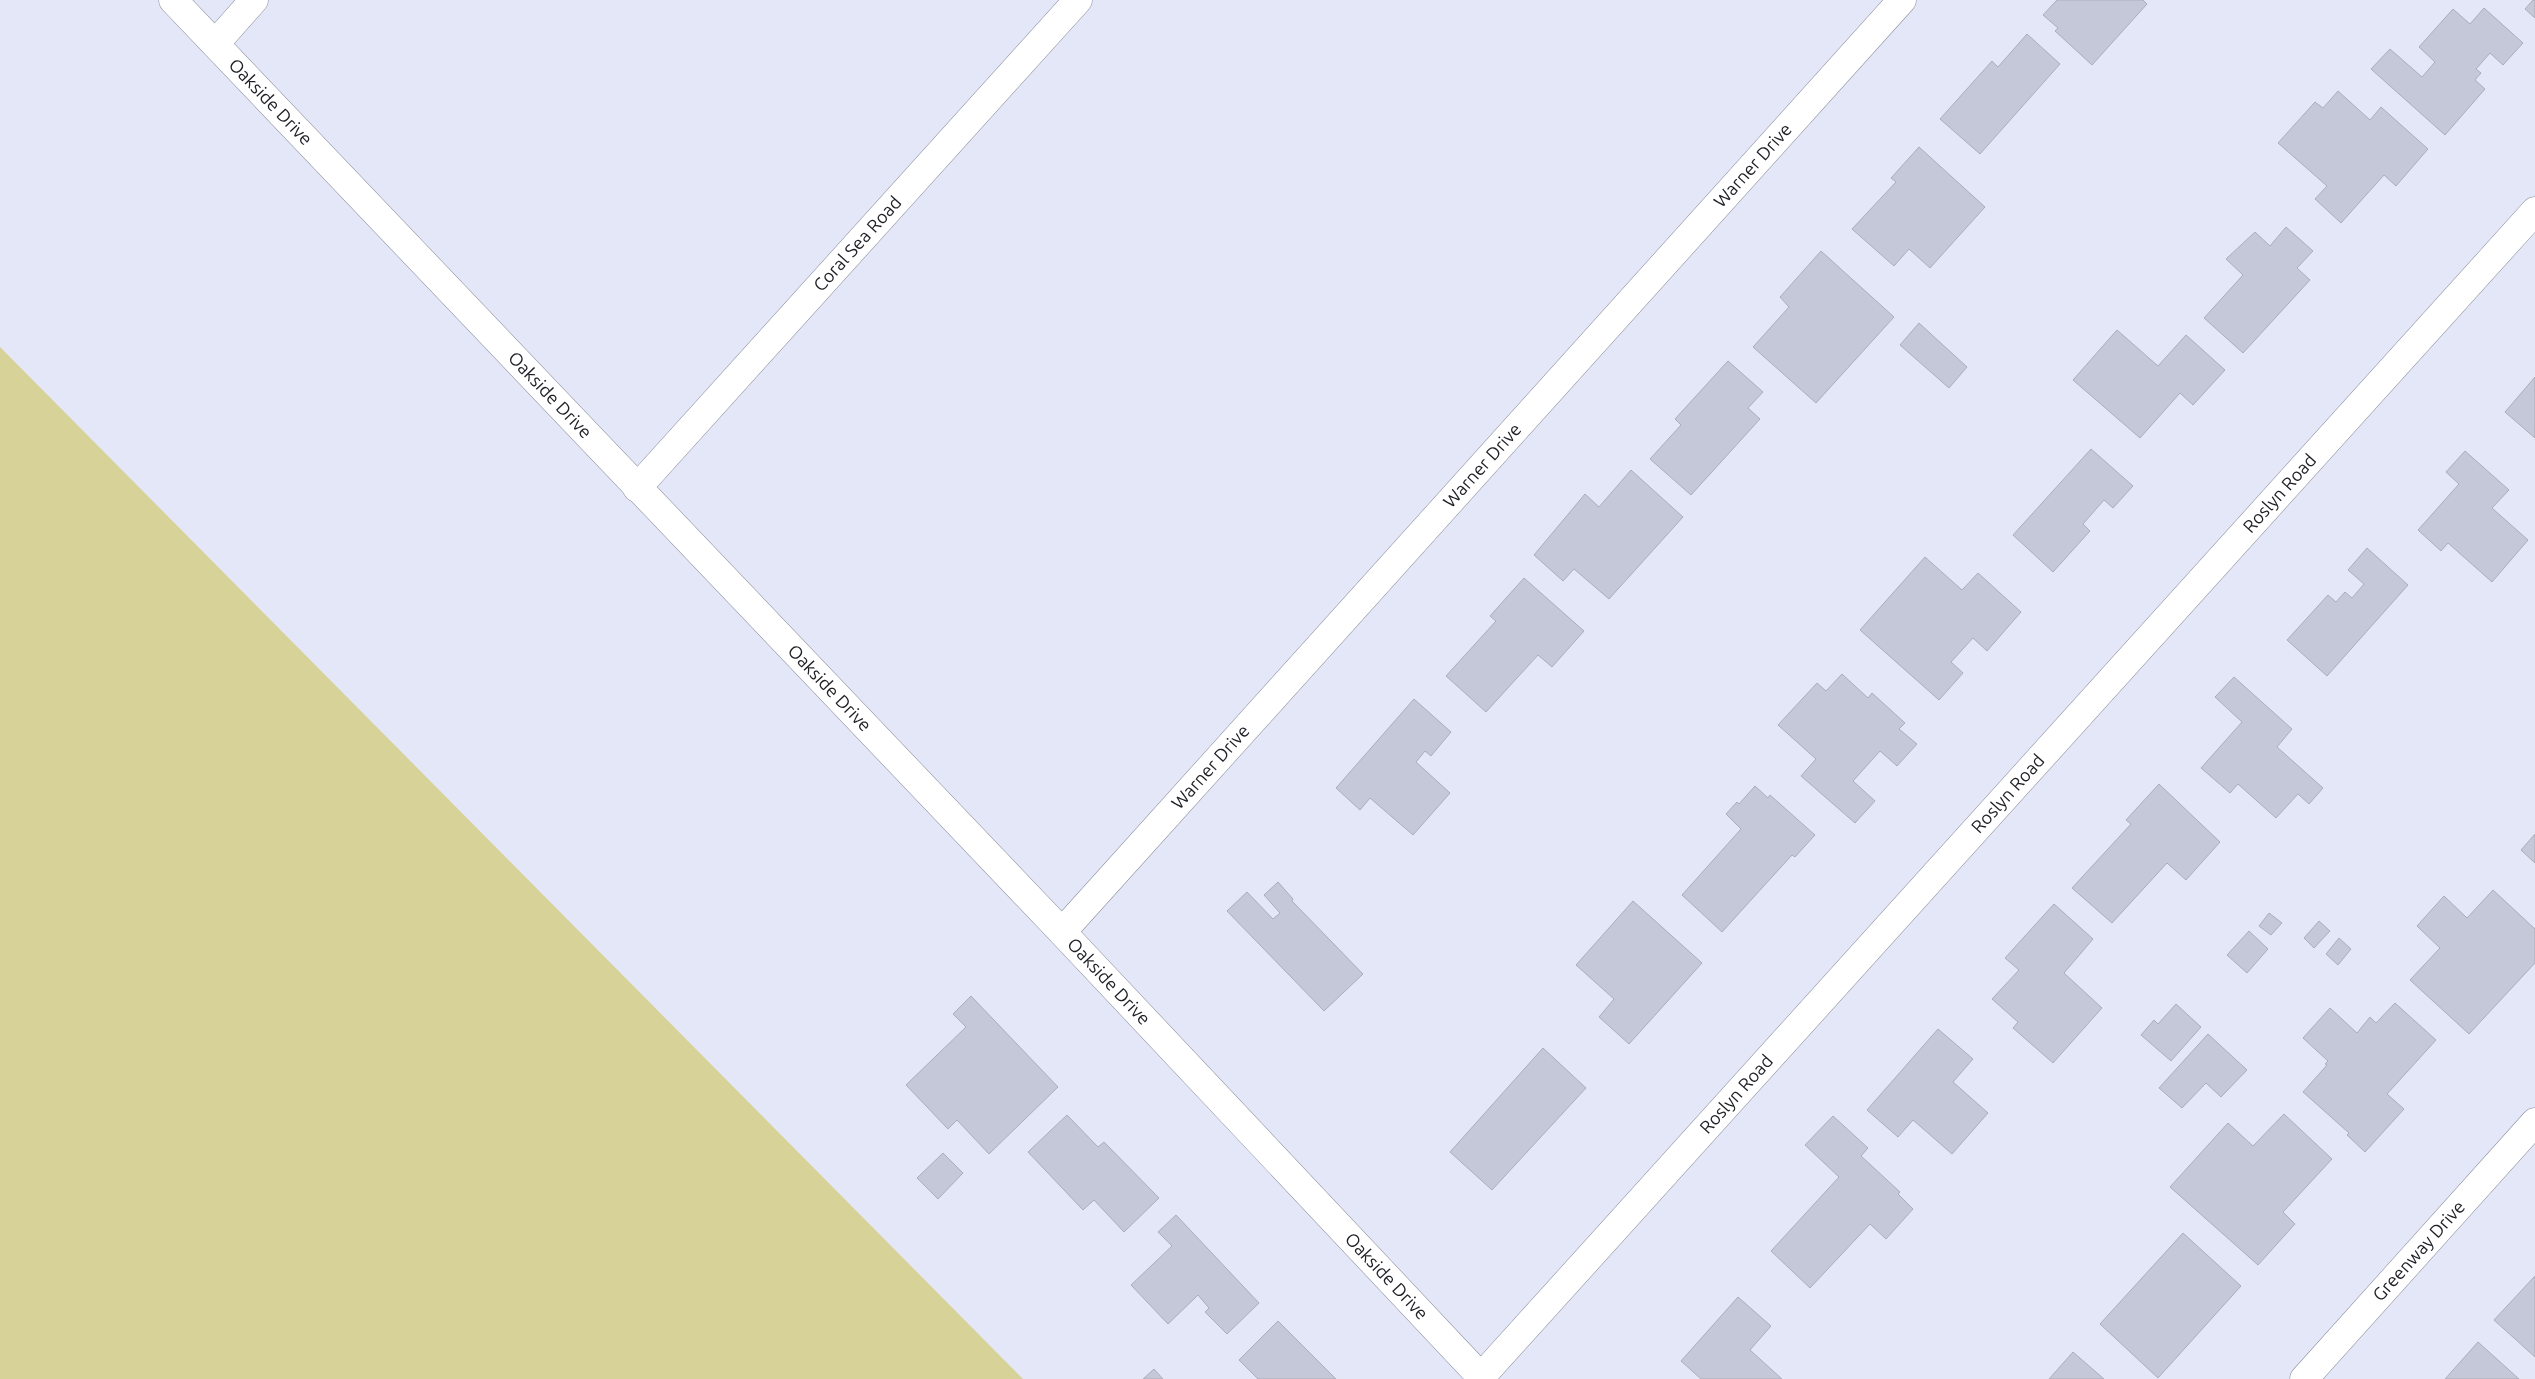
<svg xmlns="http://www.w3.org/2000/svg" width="2535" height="1379" viewBox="0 0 2535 1379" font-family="Ubuntu,sans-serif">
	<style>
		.green { fill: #d7d298 }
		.building { fill: #c5c8d8; stroke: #aaadbc }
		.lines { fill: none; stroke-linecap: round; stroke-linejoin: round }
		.minor-casing { stroke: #898c9a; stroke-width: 29 }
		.minor { stroke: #fff; stroke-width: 28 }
		.labels { text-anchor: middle; stroke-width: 4.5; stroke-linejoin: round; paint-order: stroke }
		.street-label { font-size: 18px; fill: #1e1f24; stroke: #f3f5ff }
	</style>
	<rect width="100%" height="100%" fill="#e4e7f8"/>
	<!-- green -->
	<polygon class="green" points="0,347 1023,1379 0,1379"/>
	<!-- building -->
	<g class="building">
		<polygon points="2057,0 2143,0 2147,4 2092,65 2055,31 2058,28 2043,15"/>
		<polygon points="2533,0 2535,0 2535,18 2525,9"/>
		<polygon points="2484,8 2523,43 2503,65 2490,53 2476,69 2481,73 2475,80 2485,89 2445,135 2371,69 2390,49 2422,77 2435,62 2419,47 2453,9 2470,24"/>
		<polygon points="2027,34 2060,64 1980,154 1940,119 1992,61 1998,67"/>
		<polygon points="2338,91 2370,120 2381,107 2428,149 2396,186 2384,175 2341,223 2315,199 2327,186 2278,143 2315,102 2323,108"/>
		<polygon points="1919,147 1985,207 1930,268 1909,249 1894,266 1852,229 1896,182 1891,178"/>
		<polygon points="2286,227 2313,251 2297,268 2310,280 2243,353 2204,318 2243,275 2226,259 2255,232 2270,246"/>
		<polygon points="1821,251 1894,317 1816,403 1753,347 1789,307 1780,297"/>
		<polygon points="1919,323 1967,367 1949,388 1900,345"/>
		<polygon points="2117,330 2158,366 2186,335 2225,370 2193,405 2180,393 2140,438 2073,380"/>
		<polygon points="1728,361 1763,392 1748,408 1760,419 1691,495 1650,459 1681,425 1675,419"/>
		<polygon points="2535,377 2535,438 2505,412"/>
		<polygon points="2091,449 2133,486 2113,508 2104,500 2083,524 2090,531 2053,572 2013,535"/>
		<polygon points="2465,451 2509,490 2492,508 2528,540 2492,582 2448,543 2441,551 2418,530 2459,484 2446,472"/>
		<polygon points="1631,470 1683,517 1609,599 1574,569 1563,581 1534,555 1585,494 1599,507"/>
		<polygon points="2367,548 2408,585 2327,676 2287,640 2328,595 2336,602 2345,592 2352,598 2364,584 2348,570"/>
		<polygon points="1925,557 1962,590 1978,573 2021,612 1987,651 1973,638 1951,662 1963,673 1939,700 1860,630"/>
		<polygon points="1524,578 1584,631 1552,667 1538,655 1486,712 1446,676 1496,621 1490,616"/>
		<polygon points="1842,674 1868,698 1872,693 1905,723 1899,729 1917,744 1897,766 1880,751 1853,781 1875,801 1855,823 1801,776 1816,759 1778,725 1817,683 1826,691"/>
		<polygon points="2234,677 2292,729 2277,747 2323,788 2309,804 2298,794 2276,818 2238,784 2230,793 2201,768 2242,722 2215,697"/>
		<polygon points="1414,699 1451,732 1431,756 1425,751 1416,762 1450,793 1413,835 1370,798 1360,810 1336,788"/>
		<polygon points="2159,784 2220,842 2186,880 2167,863 2112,923 2072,888 2131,824 2126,820"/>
		<polygon points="1755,786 1768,798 1770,795 1815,835 1795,857 1792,855 1722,932 1682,895 1741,829 1726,814 1737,802 1739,804"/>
		<polygon points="2535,834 2535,863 2521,850"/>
		<polygon points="1278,882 1293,899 1292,901 1363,974 1324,1011 1227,911 1247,892 1273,919 1280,913 1264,895"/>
		<polygon points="2493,890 2535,929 2535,963 2469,1034 2410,980 2440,948 2417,926 2444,896 2467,918"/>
		<polygon points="1633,901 1702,963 1629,1044 1599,1017 1614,999 1576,965"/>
		<polygon points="2054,904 2093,939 2064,973 2102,1008 2053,1063 2013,1028 2018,1022 1992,999 2019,970 2005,958"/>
		<polygon points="2269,913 2282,923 2271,935 2259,926"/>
		<polygon points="2319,921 2330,931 2314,948 2304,938"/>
		<polygon points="2249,931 2268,949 2247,973 2227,955"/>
		<polygon points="2339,938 2351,949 2338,965 2326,954"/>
		<polygon points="971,996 1058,1087 989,1154 957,1120 948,1129 906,1085 966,1027 953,1014"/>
		<polygon points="2395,1003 2436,1040 2387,1094 2404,1109 2365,1152 2347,1135 2349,1133 2303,1092 2327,1065 2325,1064 2328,1061 2303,1038 2330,1008 2357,1033 2370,1017 2376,1023"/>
		<polygon points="2176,1004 2201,1027 2171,1061 2141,1035 2154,1020 2158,1024"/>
		<polygon points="1938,1029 1973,1059 1953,1082 1988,1113 1952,1154 1913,1120 1898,1137 1867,1110"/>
		<polygon points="2208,1034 2247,1070 2221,1097 2206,1083 2182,1108 2159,1088"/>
		<polygon points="1543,1048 1586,1088 1492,1190 1450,1152"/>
		<polygon points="2284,1114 2332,1159 2283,1212 2295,1224 2258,1265 2170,1187 2228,1123 2253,1146"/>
		<polygon points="1067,1115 1098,1147 1104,1142 1159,1198 1124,1232 1094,1200 1083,1210 1028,1152"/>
		<polygon points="1833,1116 1868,1148 1861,1156 1900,1192 1898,1194 1913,1209 1886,1239 1870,1224 1810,1288 1771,1251 1839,1177 1805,1145"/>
		<polygon points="943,1153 963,1173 938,1199 917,1178"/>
		<polygon points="1176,1215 1259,1303 1227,1334 1205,1312 1209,1308 1198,1295 1168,1324 1131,1285 1172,1246 1158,1232"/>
		<polygon points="2183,1233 2241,1286 2158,1378 2100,1324"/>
		<polygon points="2535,1276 2535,1357 2494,1320"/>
		<polygon points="1738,1297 1771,1326 1750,1350 1782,1379 1701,1379 1681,1361"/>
		<polygon points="1278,1321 1336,1379 1258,1379 1239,1360"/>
		<polygon points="2478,1342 2519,1379 2445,1379"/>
		<polygon points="2073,1352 2104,1379 2049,1379"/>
		<polygon points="1154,1369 1163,1379 1143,1379"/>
	</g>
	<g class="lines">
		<defs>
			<g id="minor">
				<path id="s1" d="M173,0L1062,932L1483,1379"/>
				<polyline points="215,44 254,0"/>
				<path id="s2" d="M637,488L1078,0"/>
				<path id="s3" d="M1062,932L1902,0"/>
				<path id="s4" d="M1481,1377L2535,211"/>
				<path id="s5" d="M2304,1379L2535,1122"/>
			</g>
		</defs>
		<!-- minor casing -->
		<use href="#minor" class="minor-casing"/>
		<!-- minor -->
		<use href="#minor" class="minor"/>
	</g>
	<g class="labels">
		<!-- street labels -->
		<g class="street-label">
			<text dy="6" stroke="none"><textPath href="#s1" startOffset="141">Oakside Drive</textPath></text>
			<text dy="6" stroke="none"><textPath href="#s3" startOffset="1032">Warner Drive</textPath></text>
			<text dy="6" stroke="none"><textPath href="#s2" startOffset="329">Coral Sea Road</textPath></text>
			<text dy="6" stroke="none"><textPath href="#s1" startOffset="546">Oakside Drive</textPath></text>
			<text dy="6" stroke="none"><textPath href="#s3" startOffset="628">Warner Drive</textPath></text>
			<text dy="6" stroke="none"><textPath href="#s4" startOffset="1191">Roslyn Road</textPath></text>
			<text dy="6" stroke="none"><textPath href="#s1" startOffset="951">Oakside Drive</textPath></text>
			<text dy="6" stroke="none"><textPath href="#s3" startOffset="222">Warner Drive</textPath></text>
			<text dy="6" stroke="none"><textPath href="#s4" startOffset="786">Roslyn Road</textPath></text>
			<text dy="6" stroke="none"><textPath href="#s1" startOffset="1356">Oakside Drive</textPath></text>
			<text dy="6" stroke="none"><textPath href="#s4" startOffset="381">Roslyn Road</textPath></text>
			<text dy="6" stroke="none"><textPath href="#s5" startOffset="172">Greenway Drive</textPath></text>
			<text dy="6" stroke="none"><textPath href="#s1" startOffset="1761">Oakside Drive</textPath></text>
		</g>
	</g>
</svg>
